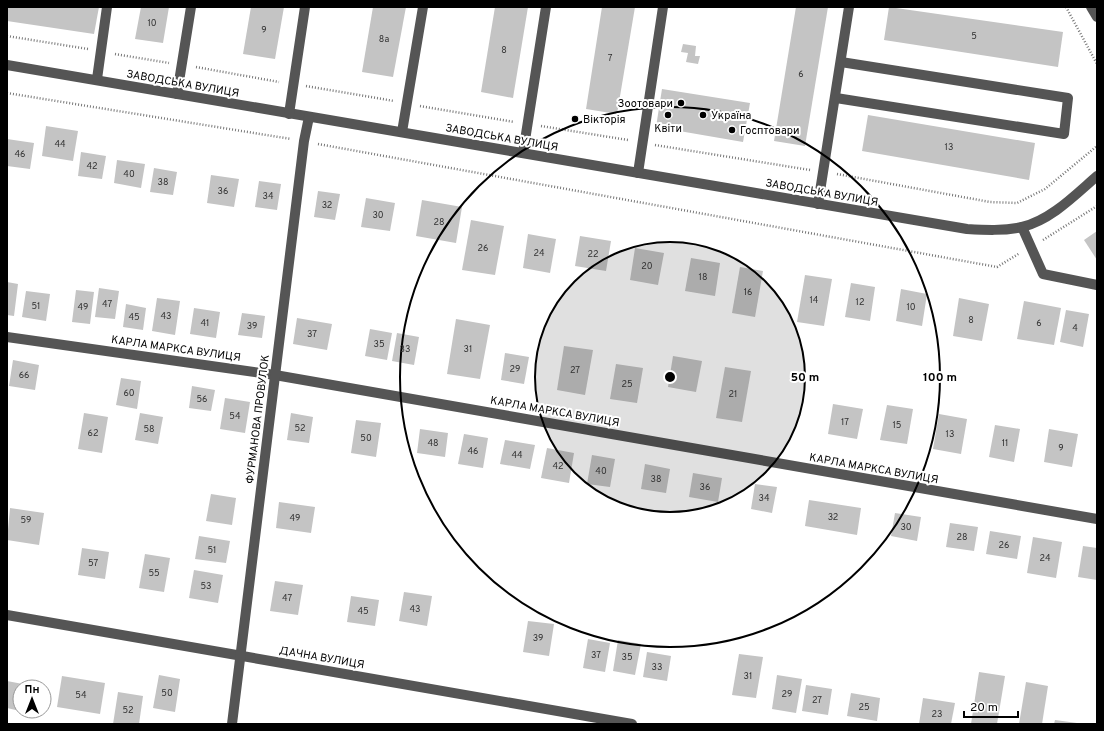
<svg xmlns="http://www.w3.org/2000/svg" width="1104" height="731" viewBox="0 0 1104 731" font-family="Overpass,sans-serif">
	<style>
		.building { fill: #c4c4c4 }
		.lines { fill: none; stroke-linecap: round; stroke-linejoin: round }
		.path { stroke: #777; stroke-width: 2.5; stroke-dasharray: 1 2; stroke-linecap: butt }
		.minor { stroke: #555; stroke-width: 10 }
		.ring { fill: none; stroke: #000; stroke-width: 2 }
		.poi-dot { fill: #000; stroke: #fff; stroke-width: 1.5 }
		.labels { text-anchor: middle; stroke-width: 4; stroke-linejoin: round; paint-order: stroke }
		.number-label { font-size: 9px; fill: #313131 }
		.street-label { font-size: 11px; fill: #000; stroke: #fff }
		.poi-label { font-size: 11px; fill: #000; stroke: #fff; text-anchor: start }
		.centre { fill: #000; stroke: #fff; stroke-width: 2 }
		.ring-label { font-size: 12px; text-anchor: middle; font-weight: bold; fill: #000; stroke: #fff; stroke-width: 4; stroke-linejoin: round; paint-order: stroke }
	</style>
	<rect width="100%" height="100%" fill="#fff"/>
	<!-- building -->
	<g class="building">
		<polygon points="7,7 99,7 94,34 7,21"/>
		<polygon points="141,7 169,7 163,43 135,39"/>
		<polygon points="251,7 284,7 275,59 243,54"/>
		<polygon points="373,7 406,7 393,77 362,72"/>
		<polygon points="495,7 528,7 513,98 481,92"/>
		<polygon points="602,7 635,7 617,114 586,109"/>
		<polygon points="796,7 828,7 805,146 774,141"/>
		<polygon points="889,7 1063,32 1058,67 884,40"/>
		<polygon points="683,44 696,46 695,56 700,56 698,64 686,62 688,53 681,52"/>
		<polygon points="662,89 750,103 743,142 656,127"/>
		<polygon points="868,115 1035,143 1029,180 862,151"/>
		<polygon points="46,126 78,131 73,161 42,156"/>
		<polygon points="7,139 34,143 30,169 7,166"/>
		<polygon points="81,152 106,156 102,179 78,176"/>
		<polygon points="117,160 145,164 141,188 114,183"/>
		<polygon points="154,168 177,172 173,195 150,192"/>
		<polygon points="211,175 239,179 234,207 207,203"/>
		<polygon points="259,181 281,184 277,210 255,207"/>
		<polygon points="318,191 340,194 335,220 314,217"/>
		<polygon points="366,198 395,203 390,231 361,227"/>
		<polygon points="422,200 462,207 456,243 416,236"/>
		<polygon points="471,220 504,226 495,275 462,270"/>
		<polygon points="1097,231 1097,260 1084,240"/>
		<polygon points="528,234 556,239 550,273 523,268"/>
		<polygon points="580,236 611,241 606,271 575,266"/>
		<polygon points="635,248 664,253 658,285 630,280"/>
		<polygon points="691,258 720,263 715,296 685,291"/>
		<polygon points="740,267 763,271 755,317 732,313"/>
		<polygon points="805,275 832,279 824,326 797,322"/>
		<polygon points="7,282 18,284 14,316 7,315"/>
		<polygon points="851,283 875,287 870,321 845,317"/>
		<polygon points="99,288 119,291 115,319 95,317"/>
		<polygon points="901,289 927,294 922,326 896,321"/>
		<polygon points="76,290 94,292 90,324 72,322"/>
		<polygon points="26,291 50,294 46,321 22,317"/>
		<polygon points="157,298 180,301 175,335 152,331"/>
		<polygon points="959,298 989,304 982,341 953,336"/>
		<polygon points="1024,301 1061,308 1054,345 1017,339"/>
		<polygon points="126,304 146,308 143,330 123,327"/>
		<polygon points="194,308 220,312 216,338 190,334"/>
		<polygon points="1066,310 1089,314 1083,347 1060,342"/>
		<polygon points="242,313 265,316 262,338 238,335"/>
		<polygon points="297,318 332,324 327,350 293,344"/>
		<polygon points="456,319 490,325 480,379 447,374"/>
		<polygon points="370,329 392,333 387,360 365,356"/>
		<polygon points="397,333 419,337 414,365 392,361"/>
		<polygon points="564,346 593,350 585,395 557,390"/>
		<polygon points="505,353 529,357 524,384 501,380"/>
		<polygon points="673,356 702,361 696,392 668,387"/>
		<polygon points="13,360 39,365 35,390 9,386"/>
		<polygon points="616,364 643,368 637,403 610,399"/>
		<polygon points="725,367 751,371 742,422 716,418"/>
		<polygon points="121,378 141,381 137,409 116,405"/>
		<polygon points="192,386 215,390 211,411 189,408"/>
		<polygon points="225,398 250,402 245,433 220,429"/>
		<polygon points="833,404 863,409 857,439 828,434"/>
		<polygon points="887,405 913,409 907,444 880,440"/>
		<polygon points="84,413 108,417 102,453 78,449"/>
		<polygon points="140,413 163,417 158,444 135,440"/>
		<polygon points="291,413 313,417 309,443 287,440"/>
		<polygon points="939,414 967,419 961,454 933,449"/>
		<polygon points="356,420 381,423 376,457 351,453"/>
		<polygon points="995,425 1020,429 1014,462 989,457"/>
		<polygon points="420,429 448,433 445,457 417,453"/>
		<polygon points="1049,429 1078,434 1072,467 1044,462"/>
		<polygon points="464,434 488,438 483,468 458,464"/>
		<polygon points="505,440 535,445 530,469 500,464"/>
		<polygon points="547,448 574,453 569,483 541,478"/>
		<polygon points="592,455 615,459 610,487 587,484"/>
		<polygon points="645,464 670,469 666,493 641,489"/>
		<polygon points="693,473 722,478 718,502 689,497"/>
		<polygon points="755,484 777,487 772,513 751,509"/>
		<polygon points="211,494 236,498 232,525 206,521"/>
		<polygon points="809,500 861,508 857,535 805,526"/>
		<polygon points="279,502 315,507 311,533 276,528"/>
		<polygon points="10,508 44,513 39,545 7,540"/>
		<polygon points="895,513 921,517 917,541 891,536"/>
		<polygon points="950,523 978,527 974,551 946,547"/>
		<polygon points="990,531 1021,536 1017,559 986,554"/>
		<polygon points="199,536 230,541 226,563 195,559"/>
		<polygon points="1033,537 1062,542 1056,578 1027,573"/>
		<polygon points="1083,546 1097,548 1097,580 1078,577"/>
		<polygon points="82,548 109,552 105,579 78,575"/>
		<polygon points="145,554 170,558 164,592 139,588"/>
		<polygon points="194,570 223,575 218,603 189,598"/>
		<polygon points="275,581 303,585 298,615 270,611"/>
		<polygon points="404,592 432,596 427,626 399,621"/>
		<polygon points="351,596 379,600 375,626 347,622"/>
		<polygon points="528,621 554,624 549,656 523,652"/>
		<polygon points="588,639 610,643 605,672 583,668"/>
		<polygon points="618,640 641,644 635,675 613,671"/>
		<polygon points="647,652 671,656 667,681 643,677"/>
		<polygon points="739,654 763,657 756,698 732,695"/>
		<polygon points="979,672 1005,676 997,724 971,724"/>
		<polygon points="159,675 180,679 175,712 153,708"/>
		<polygon points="777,675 802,679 796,713 772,709"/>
		<polygon points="62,676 105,683 100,714 57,707"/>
		<polygon points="7,681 28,685 28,687 20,687 20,711 7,708"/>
		<polygon points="1026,682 1048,686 1042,724 1019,724"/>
		<polygon points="806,685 832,689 828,715 802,711"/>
		<polygon points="118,692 143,696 139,724 113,724"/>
		<polygon points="851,693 880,698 877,721 847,716"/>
		<polygon points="923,698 955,703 951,724 919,724"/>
		<polygon points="1055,720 1077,723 1077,724 1054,724"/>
	</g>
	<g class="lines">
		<!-- path -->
		<g class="path">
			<polyline points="1066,7 1097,64"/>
			<polyline points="7,36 88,49"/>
			<polyline points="115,54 169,63"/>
			<polyline points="196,67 279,82"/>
			<polyline points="306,86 394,101"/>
			<polyline points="7,93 291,139"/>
			<polyline points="420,106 514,122"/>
			<polyline points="541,126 628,140"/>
			<polyline points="318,144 997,267 1020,253"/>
			<polyline points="655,145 810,170"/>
			<polyline points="837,174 990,202 1017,203 1045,189 1097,146"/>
			<polyline points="1043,240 1097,206"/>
		</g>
		<!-- minor -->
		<g class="minor">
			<polyline points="1091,7 1097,17"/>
			<path d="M7,65L967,229C985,230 1004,231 1022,227C1051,220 1075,195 1097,176"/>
			<polyline points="97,79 107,7"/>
			<polyline points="177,94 191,7"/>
			<polyline points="836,98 1064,134 1068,98 841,62"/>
			<polyline points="289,114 305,7"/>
			<polyline points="402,132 423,7"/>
			<polyline points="523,153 546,7"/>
			<polyline points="638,173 663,7"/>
			<polyline points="818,204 849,7"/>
			<polyline points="1022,227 1043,274 1097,285"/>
			<polyline points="7,337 275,375 1097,519"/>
			<polyline points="7,615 632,724"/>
			<polyline points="232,724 304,141 309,117"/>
		</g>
	</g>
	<!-- distance rings -->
	<circle cx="670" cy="377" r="135" fill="#000" fill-opacity=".12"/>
	<g class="ring">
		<circle cx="670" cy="377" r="135"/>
		<circle cx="670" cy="377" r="270"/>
	</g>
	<!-- markers -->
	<g class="poi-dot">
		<circle cx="681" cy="103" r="4"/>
		<circle cx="668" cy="115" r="4"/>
		<circle cx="703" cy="115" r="4"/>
		<circle cx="575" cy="119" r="4"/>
		<circle cx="732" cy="130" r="4"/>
	</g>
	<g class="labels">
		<!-- number labels -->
		<g class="number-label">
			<text x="152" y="26">10</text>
			<text x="264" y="33">9</text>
			<text x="974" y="39">5</text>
			<text x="384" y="42">8а</text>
			<text x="504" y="53">8</text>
			<text x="610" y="61">7</text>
			<text x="801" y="77">6</text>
			<text x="60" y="147">44</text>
			<text x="949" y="150">13</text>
			<text x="20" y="157">46</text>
			<text x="92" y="169">42</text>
			<text x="129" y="177">40</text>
			<text x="163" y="185">38</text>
			<text x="223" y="194">36</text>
			<text x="268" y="199">34</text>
			<text x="327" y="208">32</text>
			<text x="378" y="218">30</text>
			<text x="439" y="225">28</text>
			<text x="483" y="251">26</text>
			<text x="539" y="256">24</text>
			<text x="593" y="257">22</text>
			<text x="647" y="269">20</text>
			<text x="703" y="280">18</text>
			<text x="748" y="295">16</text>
			<text x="814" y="303">14</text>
			<text x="860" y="305">12</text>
			<text x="107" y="307">47</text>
			<text x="36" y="309">51</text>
			<text x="83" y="310">49</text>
			<text x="911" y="310">10</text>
			<text x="166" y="319">43</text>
			<text x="134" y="320">45</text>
			<text x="971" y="323">8</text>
			<text x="205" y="326">41</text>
			<text x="1039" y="326">6</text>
			<text x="252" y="329">39</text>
			<text x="1075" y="331">4</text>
			<text x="312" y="337">37</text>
			<text x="379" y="347">35</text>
			<text x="405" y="352">33</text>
			<text x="468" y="352">31</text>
			<text x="515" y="372">29</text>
			<text x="575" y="373">27</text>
			<text x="24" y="378">66</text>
			<text x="627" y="387">25</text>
			<text x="129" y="396">60</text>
			<text x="733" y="397">21</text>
			<text x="202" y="402">56</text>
			<text x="235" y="419">54</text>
			<text x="845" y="425">17</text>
			<text x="897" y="428">15</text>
			<text x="300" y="431">52</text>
			<text x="149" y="432">58</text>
			<text x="93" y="436">62</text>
			<text x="950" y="437">13</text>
			<text x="366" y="441">50</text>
			<text x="433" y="446">48</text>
			<text x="1005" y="446">11</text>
			<text x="1061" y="451">9</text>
			<text x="473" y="454">46</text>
			<text x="517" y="458">44</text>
			<text x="558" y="469">42</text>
			<text x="601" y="474">40</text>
			<text x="656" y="482">38</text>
			<text x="705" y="490">36</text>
			<text x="764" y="501">34</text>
			<text x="833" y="520">32</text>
			<text x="295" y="521">49</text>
			<text x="26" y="523">59</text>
			<text x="906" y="530">30</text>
			<text x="962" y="540">28</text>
			<text x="1004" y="548">26</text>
			<text x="212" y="553">51</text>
			<text x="1045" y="561">24</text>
			<text x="93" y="566">57</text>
			<text x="154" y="576">55</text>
			<text x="206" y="589">53</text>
			<text x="287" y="601">47</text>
			<text x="415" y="612">43</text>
			<text x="363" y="614">45</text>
			<text x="538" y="641">39</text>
			<text x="596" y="658">37</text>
			<text x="627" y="660">35</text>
			<text x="657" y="670">33</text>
			<text x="748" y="679">31</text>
			<text x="167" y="696">50</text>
			<text x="787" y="697">29</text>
			<text x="81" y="698">54</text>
			<text x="817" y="703">27</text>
			<text x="864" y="710">25</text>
			<text x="128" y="713">52</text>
			<text x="937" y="717">23</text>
		</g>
		<!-- street labels -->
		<g class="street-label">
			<text transform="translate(183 83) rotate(10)" y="4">ЗАВОДСЬКА ВУЛИЦЯ</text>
			<text transform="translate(502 137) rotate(10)" y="4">ЗАВОДСЬКА ВУЛИЦЯ</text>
			<text transform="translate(822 192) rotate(10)" y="4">ЗАВОДСЬКА ВУЛИЦЯ</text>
			<text transform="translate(176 348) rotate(8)" y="4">КАРЛА МАРКСА ВУЛИЦЯ</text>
			<text transform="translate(555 411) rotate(10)" y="4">КАРЛА МАРКСА ВУЛИЦЯ</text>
			<text transform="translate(257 419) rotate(-83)" y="4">ФУРМАНОВА ПРОВУЛОК</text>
			<text transform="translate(874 468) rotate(10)" y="4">КАРЛА МАРКСА ВУЛИЦЯ</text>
			<text transform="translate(322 657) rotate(10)" y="4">ДАЧНА ВУЛИЦЯ</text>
		</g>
		<!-- poi labels -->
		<g class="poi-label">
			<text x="673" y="107" text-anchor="end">Зоотовари</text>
			<text x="711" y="119">Україна</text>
			<text x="583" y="123">Вікторія</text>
			<text x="668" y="132" text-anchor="middle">Квіти</text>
			<text x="740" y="134">Госптовари</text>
		</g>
	</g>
	<circle cx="670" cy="377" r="6" class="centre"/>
	<g class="ring-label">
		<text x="805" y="381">50 m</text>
		<text x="940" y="381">100 m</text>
	</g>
	<!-- border -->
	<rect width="1104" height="731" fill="none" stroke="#000000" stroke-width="16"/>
	<!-- north arrow -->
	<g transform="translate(32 699)"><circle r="19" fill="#ffffff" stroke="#999999"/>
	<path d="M0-3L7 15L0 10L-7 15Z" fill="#000000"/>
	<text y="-6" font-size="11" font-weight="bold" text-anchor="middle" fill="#000000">Пн</text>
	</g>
	<!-- scale -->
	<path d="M964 711v6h54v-6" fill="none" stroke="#000000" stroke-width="2"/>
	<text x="970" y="711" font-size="12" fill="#000000" stroke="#ffffff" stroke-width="3" paint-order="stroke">20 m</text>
</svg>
